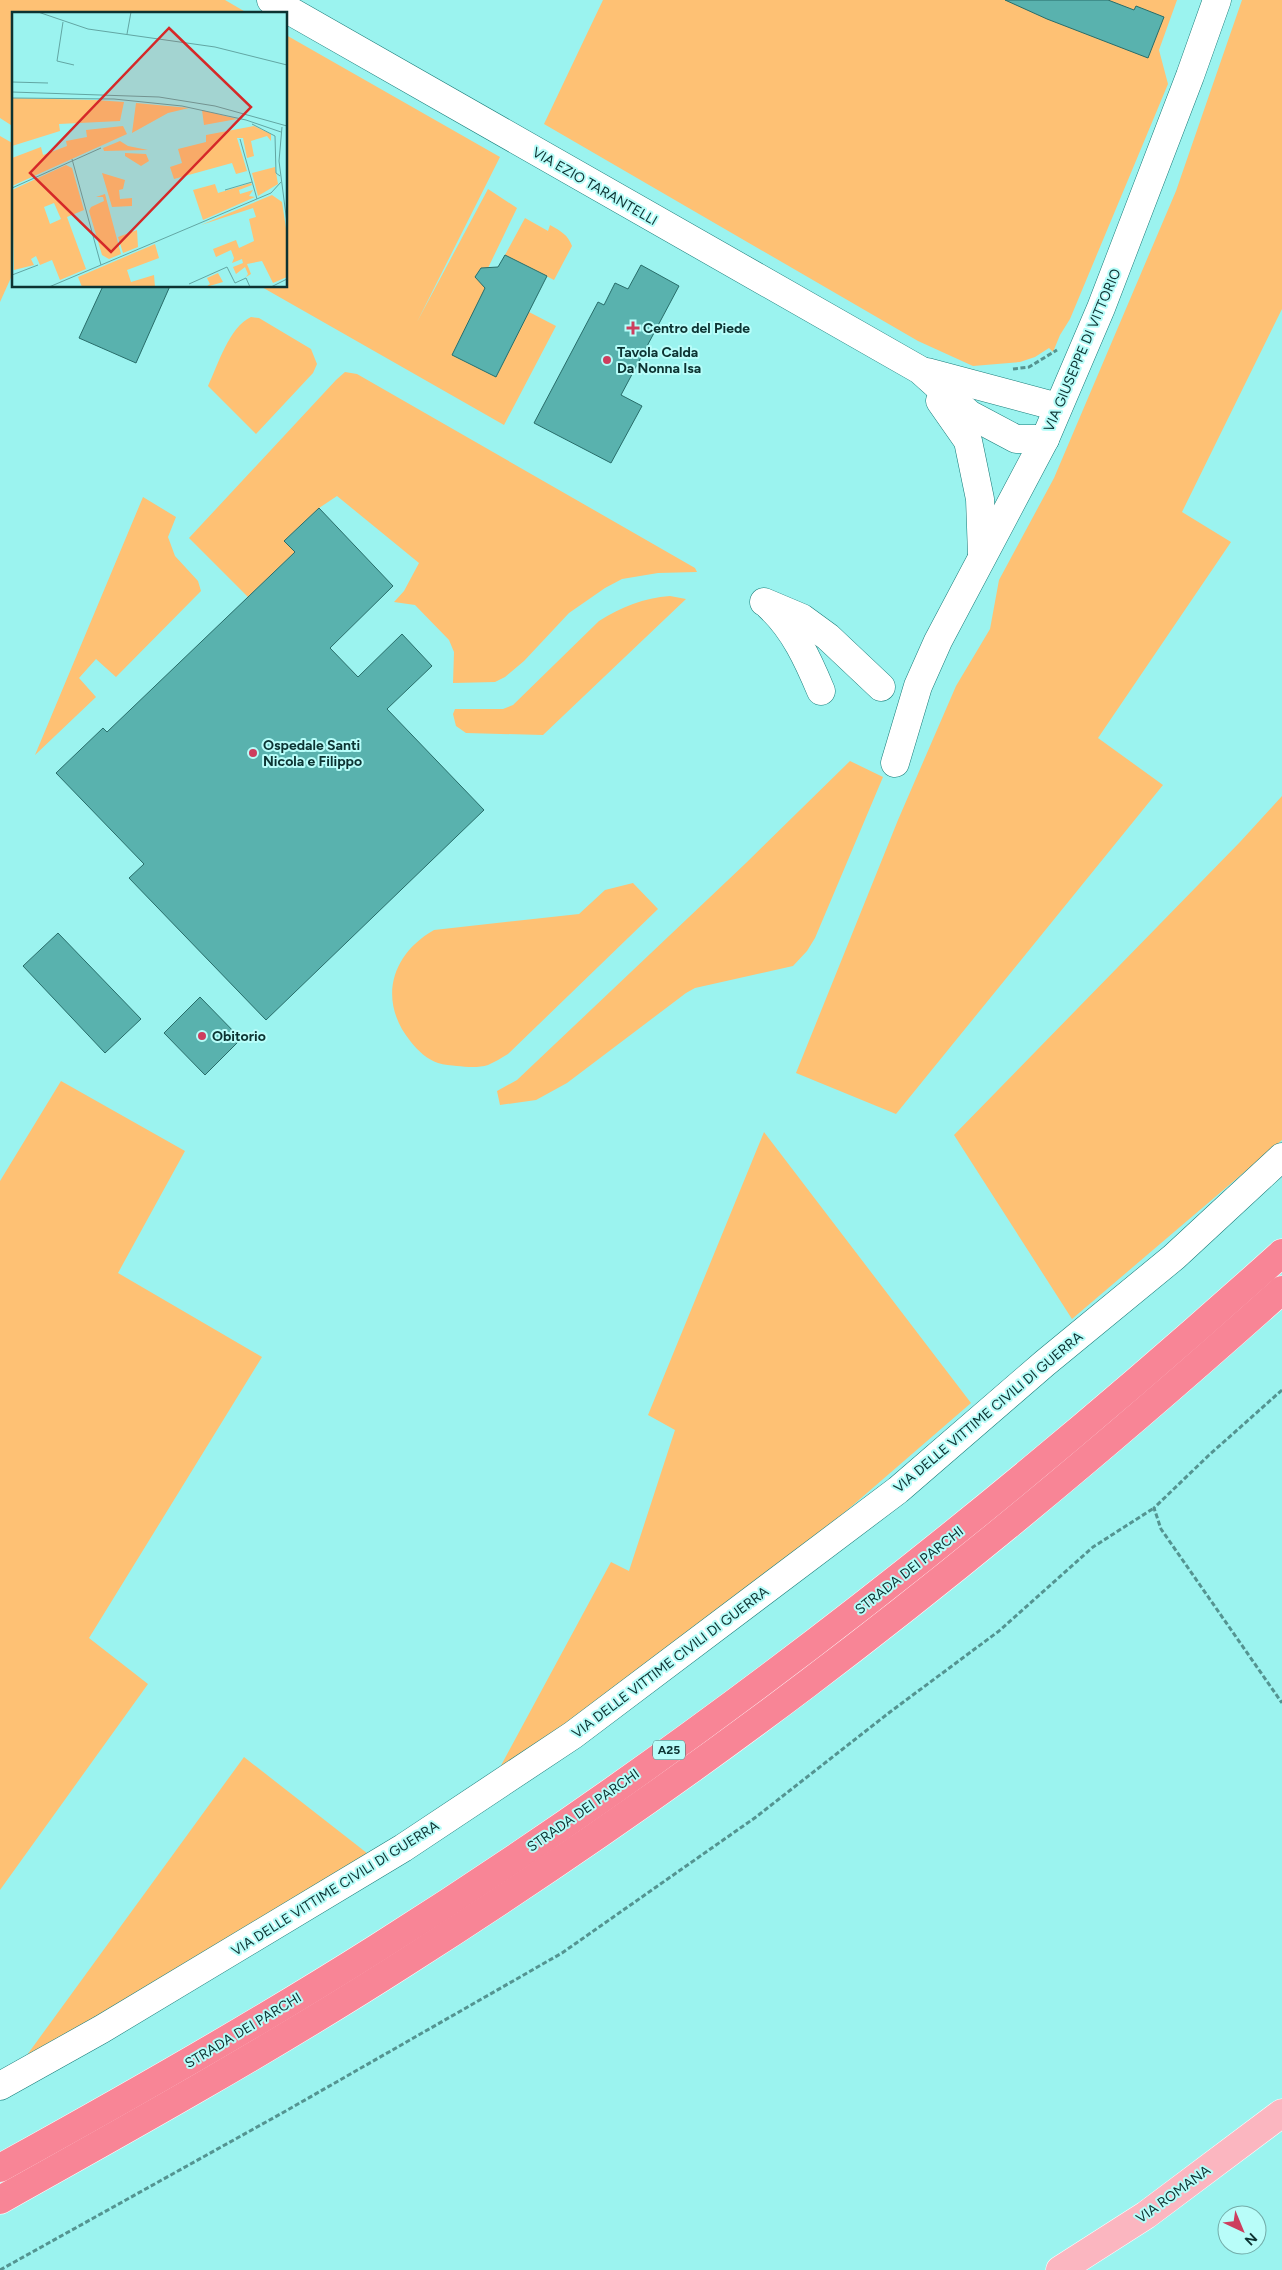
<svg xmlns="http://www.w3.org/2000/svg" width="1282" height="2270" viewBox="0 0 1282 2270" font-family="Figtree,sans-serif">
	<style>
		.green { fill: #fec174 }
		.building { fill: #59b2ae; stroke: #286d6a }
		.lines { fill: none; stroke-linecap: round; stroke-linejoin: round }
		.minor-casing { stroke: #177b78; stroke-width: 29 }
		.major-casing { stroke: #fff; stroke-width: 29 }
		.highway-casing { stroke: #fff; stroke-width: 29 }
		.path { stroke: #549491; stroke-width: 3; stroke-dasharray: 5 2.5; stroke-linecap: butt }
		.minor { stroke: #fff; stroke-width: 28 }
		.major { stroke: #fbb6c0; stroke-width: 28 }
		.highway { stroke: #f88596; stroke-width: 28 }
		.poi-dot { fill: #cd3e5e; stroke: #b8fdf9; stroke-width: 2 }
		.labels { text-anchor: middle; stroke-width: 4; stroke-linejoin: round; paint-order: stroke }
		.shield { fill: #b8fdf9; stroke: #40706e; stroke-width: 1 }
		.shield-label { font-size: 12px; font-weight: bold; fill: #0c3332 }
		.street-label { font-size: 14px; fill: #0c3332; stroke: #b8fdf9 }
		.poi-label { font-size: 14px; font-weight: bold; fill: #0c3332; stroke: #b8fdf9; text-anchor: start }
		.inset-road { fill: none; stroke: #62a6a3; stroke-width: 1 }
		.view { fill: #d62828; fill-opacity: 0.15; stroke: #d62828; stroke-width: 2.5 }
		.inset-edge { fill: none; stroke: #0c3332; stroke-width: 2.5 }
	</style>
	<rect width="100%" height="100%" fill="#9bf3ef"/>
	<!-- green -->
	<g class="green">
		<polygon points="0,0 225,0 249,14 14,14 14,127 0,118"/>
		<polygon points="603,0 1177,0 1159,50 1168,84 1070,319 1060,335 1053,352 1049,348 1035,357 1020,362 973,366 918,341 544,124"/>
		<polygon points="1242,0 1282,0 1282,309 1182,512 1231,542 1098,738 1163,785 896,1114 796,1073 898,820 956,686 990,629 999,580 1054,478 1176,191"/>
		<polygon points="286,35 500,157 417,322 488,189 517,208 488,268 481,268 476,275 478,280 486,287 452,355 496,377 529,312 556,326 504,425 260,286 286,286"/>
		<polygon points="0,136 14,144 14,271 0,302"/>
		<path d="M525,218L548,231L550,225C561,231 568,235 572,246L554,280L505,255Z"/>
		<path d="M251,317L259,318L311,349L317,364L313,373L256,434L208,386C218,365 229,327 251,317Z"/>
		<polygon points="345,372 357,374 695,568 697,572 658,573 622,579 605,588 569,613 524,661 505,677 495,682 453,683 454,652 449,640 415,605 394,602 404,591 419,563 337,496 319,508 284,541 295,552 248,597 189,538 336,380"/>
		<polygon points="143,497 176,517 168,537 175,556 198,581 201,591 116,677 96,659 79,678 96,697 35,755"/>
		<path d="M670,596L686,599L543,735L466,733L456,726L453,714L455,709H503L513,705L599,621C621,607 644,598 670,596Z"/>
		<polygon points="850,761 883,777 815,938 807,951 793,966 695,988 686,993 567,1083 536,1100 500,1105 497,1091 517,1080 746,863"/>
		<polygon points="1282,796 1282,1140 1072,1319 954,1135 1240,842"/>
		<path d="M633,883L658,909L508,1054C501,1058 495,1062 488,1065C479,1068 466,1067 457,1066C451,1065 444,1065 438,1063C428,1060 417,1050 411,1042C378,1002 390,955 434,930L579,914L605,890Z"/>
		<polygon points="61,1081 185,1151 118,1273 262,1357 89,1638 148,1684 0,1890 0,1181"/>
		<polygon points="764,1132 971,1403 845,1512 603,1698 498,1771 611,1562 629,1571 675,1430 648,1415"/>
		<polygon points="244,1757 372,1857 19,2066"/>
	</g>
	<!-- building -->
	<g class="building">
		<polygon points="1005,0 1108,0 1134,10 1136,6 1164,17 1148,58 1047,19"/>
		<polygon points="505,255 547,276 496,377 452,355 485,288 475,277 481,268 498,267"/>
		<polygon points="641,265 679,286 621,395 642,406 611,463 534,423 598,302 604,305 615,283 628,289"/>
		<polygon points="103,286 170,286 136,363 79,338"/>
		<polygon points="319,508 393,586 330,648 358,677 402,634 432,666 387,709 484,810 266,1020 129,878 144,864 56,773 103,728 107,732 295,552 284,541"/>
		<polygon points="58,933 141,1019 105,1053 23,966"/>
		<polygon points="200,997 241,1039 205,1075 164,1033"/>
	</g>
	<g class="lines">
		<defs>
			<g id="minor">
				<polyline points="271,0 920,370 969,414 1016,439 1045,439"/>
				<polyline points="927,372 1058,407"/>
				<polyline points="940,401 968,441 980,499 982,555"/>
				<polyline points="764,602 802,618 828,637 881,687"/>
				<path d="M769,606C794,629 808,660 821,691"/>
				<polyline points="895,763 918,686 938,641 1045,439 1101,308 1190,76 1217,0"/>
				<polyline points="0,2086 102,2029 403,1848 573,1735 898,1490 1045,1363 1174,1257 1282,1157"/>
			</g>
			<polyline id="major" points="1060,2270 1146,2215 1282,2113"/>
			<g id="highway">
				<path d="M0,2168C127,2098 254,2026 377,1948C699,1745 999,1508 1282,1253"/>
				<path d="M0,2200C136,2124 272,2048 403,1964C541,1876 676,1783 807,1684C971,1560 1129,1427 1282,1290"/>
			</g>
		</defs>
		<!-- minor casing -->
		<use href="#minor" class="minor-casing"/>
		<!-- major casing -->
		<use href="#major" class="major-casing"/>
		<!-- highway casing -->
		<use href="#highway" class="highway-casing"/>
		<!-- path -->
		<g class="path">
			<polyline points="1013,369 1029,367 1057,350"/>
			<polyline points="1282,1390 1208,1456 1154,1508 1161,1529 1282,1703"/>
			<polyline points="0,2270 284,2112 562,1953 756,1817 890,1712 999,1631 1093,1547 1154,1508"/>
		</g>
		<!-- minor -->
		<use href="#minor" class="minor"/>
		<!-- major -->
		<use href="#major" class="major"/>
		<!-- highway -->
		<use href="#highway" class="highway"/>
	</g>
	<!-- markers -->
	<g class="poi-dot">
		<path d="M630.5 320.5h5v5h5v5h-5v5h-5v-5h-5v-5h5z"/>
		<circle cx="607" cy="360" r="5"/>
		<circle cx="253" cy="753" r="5"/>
		<circle cx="202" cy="1036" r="5"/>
	</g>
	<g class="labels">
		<!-- shield labels -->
		<rect class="shield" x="653" y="1740.5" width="32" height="19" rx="4"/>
		<g class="shield-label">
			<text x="669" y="1754">A25</text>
		</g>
		<!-- street labels -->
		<g class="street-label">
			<text transform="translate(595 186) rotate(30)" y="5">VIA EZIO TARANTELLI</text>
			<text transform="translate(1082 350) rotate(-67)" y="5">VIA GIUSEPPE DI VITTORIO</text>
			<text transform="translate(988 1412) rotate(-40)" y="5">VIA DELLE VITTIME CIVILI DI GUERRA</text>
			<text transform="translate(909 1570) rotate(-38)" y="5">STRADA DEI PARCHI</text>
			<text transform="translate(670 1662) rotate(-37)" y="5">VIA DELLE VITTIME CIVILI DI GUERRA</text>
			<text transform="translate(583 1810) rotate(-35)" y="5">STRADA DEI PARCHI</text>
			<text transform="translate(335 1888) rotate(-32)" y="5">VIA DELLE VITTIME CIVILI DI GUERRA</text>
			<text transform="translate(243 2030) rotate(-31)" y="5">STRADA DEI PARCHI</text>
			<text transform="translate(1173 2194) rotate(-36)" y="5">VIA ROMANA</text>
		</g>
		<!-- poi labels -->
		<g class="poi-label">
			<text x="643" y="333">Centro del Piede</text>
			<text x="617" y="357">Tavola Calda<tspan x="617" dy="16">Da Nonna Isa</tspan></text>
			<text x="263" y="750">Ospedale Santi<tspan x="263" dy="16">Nicola e Filippo</tspan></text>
			<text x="212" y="1041">Obitorio</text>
		</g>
	</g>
	<!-- overview -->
	<g transform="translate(12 12)">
		<rect width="275" height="275" fill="#9bf3ef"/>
		<path d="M0,86L83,88L112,90L108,109L47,112L48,119L0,134ZM124,91L177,96L156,101L120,121ZM190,98L225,107L192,113ZM111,114L115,122L0,174V146L29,135L31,143L55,134L54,129L75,125L74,118ZM242,114L259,122V129L255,124L239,129L242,144L235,146L231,126H225L235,159L224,162L220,151L162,167L158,155L170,151L166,137L194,130V123ZM108,129L116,134L136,138L92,139L91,136ZM113,141L134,142L137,149L129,154L113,144ZM54,153L60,156L72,198L55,205L74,257L48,268L40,248L28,253L24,244L19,247L22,253L2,258L0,178ZM42,191L49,207L38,212L32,195ZM263,155L266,172L246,184L240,161ZM90,161L113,168L111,177L107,178L108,187L120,186V194L100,195ZM239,171L240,173L227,178L228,182L241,178L237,184L243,185L191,208L181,178L203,172L206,181ZM93,182L109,242L97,247L90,243L77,199L79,195L92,189L91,185H84ZM260,183L270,190L275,223V265L261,271L250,249L235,252L239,262L234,265L236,262L233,255L224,262L221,255L231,251L230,247L220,251L222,246L219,238L204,245L201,237L224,228L227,236L242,229L237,207L244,205L241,196L189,213ZM125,218L126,235L111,241L106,225ZM143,232L147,246L115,258L119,270L142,263L143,275H70L66,265ZM206,261L211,270L194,275L198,272L195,266Z" fill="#fec174" fill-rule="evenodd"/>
		<path class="inset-road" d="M26,0L76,17L203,35L275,53M51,10L45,49L62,53M115,22L119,0M0,70L36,71M0,80L147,85L203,94L275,114M0,86L102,87L170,94L234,108L269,120M240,112L263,124L264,161L268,164M270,115L267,149L275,211M228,127L245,187M60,147L89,253M0,176L89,136M213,178L240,170M0,263L26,253M177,272L215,255L223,271L234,266L238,275M37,275L259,181L269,170M259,275L275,267"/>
		<path class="view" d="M157,16L239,95L99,240L18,161Z"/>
		<rect width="275" height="275" class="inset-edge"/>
	</g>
	<!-- north arrow -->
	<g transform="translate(1242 2230) rotate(136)"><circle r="24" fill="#b8fdf9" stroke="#73aca9"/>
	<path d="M0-4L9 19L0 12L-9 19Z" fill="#cd3e5e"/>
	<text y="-8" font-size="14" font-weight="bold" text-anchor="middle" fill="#0c3332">N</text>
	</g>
</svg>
